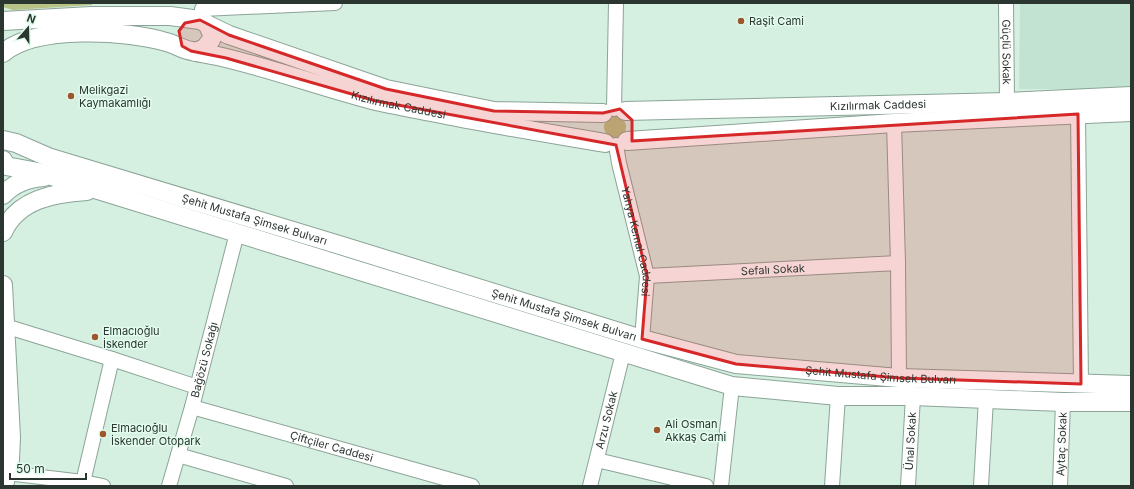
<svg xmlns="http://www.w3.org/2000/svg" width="1134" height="489" viewBox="0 0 1134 489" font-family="Inter,sans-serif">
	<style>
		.built { fill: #c2e3d2 }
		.green { fill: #b6c385 }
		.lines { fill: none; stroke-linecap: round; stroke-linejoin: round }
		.minor-casing { stroke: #8ba497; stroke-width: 16 }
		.major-casing { stroke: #8ba497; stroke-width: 20 }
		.minor { stroke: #fff; stroke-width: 14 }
		.major { stroke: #fff; stroke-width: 18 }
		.marked { fill: #d62828; fill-opacity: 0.2; stroke: #d62828; stroke-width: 3; stroke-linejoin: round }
		.poi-dot { fill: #9c572b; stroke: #e2fcee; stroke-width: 1.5 }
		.labels { text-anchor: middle; stroke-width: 3; stroke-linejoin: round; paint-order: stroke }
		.poi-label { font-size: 11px; fill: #2c3631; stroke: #e2fcee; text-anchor: start }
		.street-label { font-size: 11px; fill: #2c3631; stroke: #e2fcee }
	</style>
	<rect width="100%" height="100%" fill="#d5efe1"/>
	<!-- built -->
	<polygon class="built" points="1020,3 1131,3 1131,86 1125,89 1019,89"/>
	<!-- green -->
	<g class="green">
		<polygon points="3,3 92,3 92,5 13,10 3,7"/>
		<circle cx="615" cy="127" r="11"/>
	</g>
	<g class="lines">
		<defs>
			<g id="minor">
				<path id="s1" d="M1006,3L1007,102"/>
				<polyline points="202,9 335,3"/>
				<polyline points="614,109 616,3"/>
				<polyline points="1078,114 1081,384"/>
				<polyline points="894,123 898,263 899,378"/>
				<path id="s2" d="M616,145L619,163L647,276L642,339"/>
				<path id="s3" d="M647,276L898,263"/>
				<polyline points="5,326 112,359 197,387"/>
				<path id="s4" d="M192,407L472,486"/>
				<polyline points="178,455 286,486"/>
				<polyline points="597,460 706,486"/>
				<polyline points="7,473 83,482 103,486"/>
				<polyline points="83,482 112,359"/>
				<path id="s5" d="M169,486L192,407L237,233"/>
				<path id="s6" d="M590,486L623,353"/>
				<polyline points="721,486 732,386"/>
				<polyline points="832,486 838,396"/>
				<path id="s7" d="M908,486L913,396"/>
				<polyline points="981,486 986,399"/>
				<path id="s8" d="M1060,486L1063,402"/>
			</g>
			<g id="major">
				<polyline points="3,21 91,16 170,16 200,20 204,22 208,25 212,35 211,40 205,48 196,52"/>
				<polyline points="208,25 229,35 386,89 494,111 603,113"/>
				<path id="s9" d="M3,53C35,25 127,30 166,42C175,44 183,50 192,51C204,54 215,55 226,58C276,70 325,88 376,101C394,105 412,108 431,112C489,124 547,133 605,143"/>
				<path id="s10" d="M625,111L1007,102L1131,96"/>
				<path id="s11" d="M3,140L16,143L48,157L346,247L642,339L736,364L899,378L1131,385"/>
				<polyline points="627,141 894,123 1131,112"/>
				<polyline points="3,160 6,166 38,172 101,191 732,386 838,396 913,396 1063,402 1131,402"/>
				<path d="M3,195C14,183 28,178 44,177"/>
				<path d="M3,232C18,199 54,193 87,191"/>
				<polyline points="3,285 11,437 10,460 4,486"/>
			</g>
		</defs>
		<!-- minor casing -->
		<use href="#minor" class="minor-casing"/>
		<!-- major casing -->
		<use href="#major" class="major-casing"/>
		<!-- minor -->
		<use href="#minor" class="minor"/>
		<!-- major -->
		<use href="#major" class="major"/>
	</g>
	<!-- marked area -->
	<path class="marked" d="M200,20L229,35L386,89L494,111L603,113L620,109L632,120V141L1078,114L1081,384L899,378L736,364L642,339L647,276L616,145L376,101L226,58L191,51L182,46L179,31L185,23Z"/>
	<!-- markers -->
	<g class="poi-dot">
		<circle cx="741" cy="21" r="4"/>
		<circle cx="71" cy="96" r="4"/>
		<circle cx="95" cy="337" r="4"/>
		<circle cx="657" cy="430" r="4"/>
		<circle cx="103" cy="434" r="4"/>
	</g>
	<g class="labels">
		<!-- poi labels -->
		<g class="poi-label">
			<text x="749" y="25">Raşit Cami</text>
			<text x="79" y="94">Melikgazi<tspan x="79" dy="13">Kaymakamlığı</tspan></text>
			<text x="103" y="335">Elmacıoğlu<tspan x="103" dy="13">İskender</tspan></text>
			<text x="665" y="428">Ali Osman<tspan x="665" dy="13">Akkaş Cami</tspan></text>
			<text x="111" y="432">Elmacıoğlu<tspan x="111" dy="13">İskender Otopark</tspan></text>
		</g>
		<!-- street labels -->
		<g class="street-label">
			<text dy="4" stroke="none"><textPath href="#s1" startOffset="49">Güçlü Sokak</textPath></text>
			<text dy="4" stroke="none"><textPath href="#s9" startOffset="409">Kızılırmak Caddesi</textPath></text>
			<text dy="4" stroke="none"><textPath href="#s10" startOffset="253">Kızılırmak Caddesi</textPath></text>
			<text dy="4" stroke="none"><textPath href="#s11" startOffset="264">Şehit Mustafa Şimsek Bulvarı</textPath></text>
			<text dy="4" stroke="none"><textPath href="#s2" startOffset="99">Yahya Kemal Caddesi</textPath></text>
			<text dy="4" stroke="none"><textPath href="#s3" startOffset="126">Sefalı Sokak</textPath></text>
			<text dy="4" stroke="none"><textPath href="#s11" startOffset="588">Şehit Mustafa Şimsek Bulvarı</textPath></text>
			<text dy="4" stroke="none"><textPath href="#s5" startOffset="131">Bağözü Sokağı</textPath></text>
			<text dy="4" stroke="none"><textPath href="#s11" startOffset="912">Şehit Mustafa Şimsek Bulvarı</textPath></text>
			<text dy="4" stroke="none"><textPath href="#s6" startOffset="68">Arzu Sokak</textPath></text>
			<text dy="4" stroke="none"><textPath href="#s7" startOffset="45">Ünal Sokak</textPath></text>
			<text dy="4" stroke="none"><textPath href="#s8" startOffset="42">Aytaç Sokak</textPath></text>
			<text dy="4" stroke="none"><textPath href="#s4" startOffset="145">Çiftçiler Caddesi</textPath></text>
		</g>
	</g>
	<!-- border -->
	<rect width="1134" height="489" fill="none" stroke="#2c3631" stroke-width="8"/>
	<!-- north arrow -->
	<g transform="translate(28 28) rotate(20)" stroke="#e2fcee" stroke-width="3" paint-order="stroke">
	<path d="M0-3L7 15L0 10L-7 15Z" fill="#2c3631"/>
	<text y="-6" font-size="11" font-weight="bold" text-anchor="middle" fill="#2c3631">N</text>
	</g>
	<!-- scale -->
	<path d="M10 473v6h76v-6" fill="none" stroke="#2c3631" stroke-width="2"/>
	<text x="16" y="473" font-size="12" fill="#2c3631" stroke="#e2fcee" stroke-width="3" paint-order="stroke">50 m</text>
</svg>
